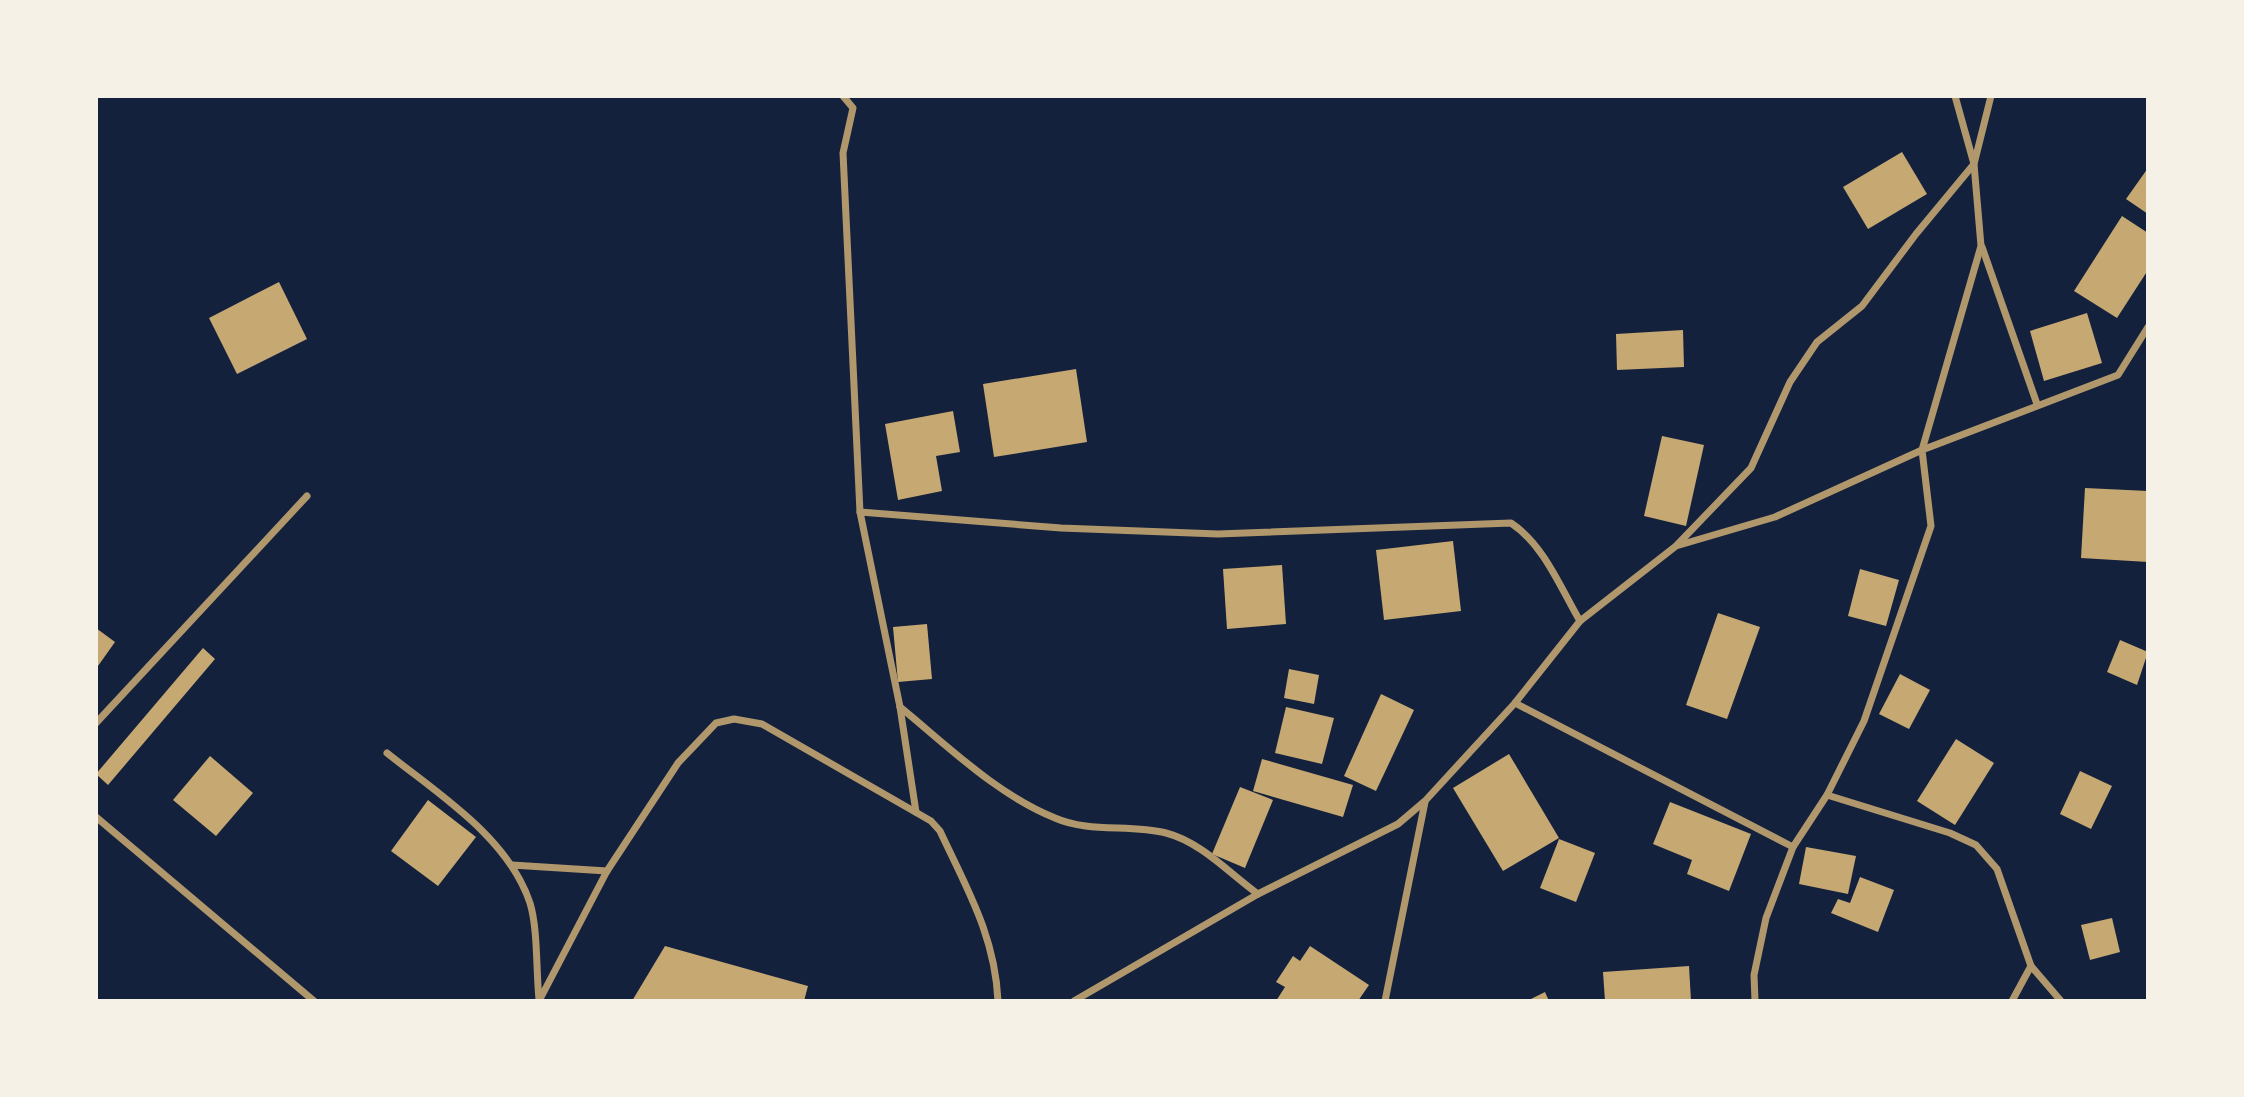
<svg xmlns="http://www.w3.org/2000/svg" width="2244" height="1097" viewBox="0 0 2244 1097" font-family="Figtree,sans-serif">
	<style>
		.building { fill: #c6a872 }
		.lines { fill: none; stroke-linecap: round; stroke-linejoin: round }
		.minor { stroke: #b1986c; stroke-width: 7 }
	</style>
	<rect width="100%" height="100%" fill="#14213d"/>
	<!-- building -->
	<g class="building">
		<polygon points="1902,152 1927,194 1868,229 1843,187"/>
		<polygon points="2148,168 2148,214 2126,199"/>
		<polygon points="2122,216 2148,233 2148,270 2117,318 2074,291"/>
		<polygon points="279,282 307,339 237,374 209,318"/>
		<polygon points="2087,313 2102,363 2044,381 2030,331"/>
		<polygon points="1683,330 1684,367 1617,370 1616,334"/>
		<polygon points="1076,369 1087,442 994,457 983,384"/>
		<polygon points="953,411 960,452 936,456 942,491 898,500 885,424"/>
		<polygon points="1662,436 1704,445 1686,526 1644,516"/>
		<polygon points="2085,488 2148,491 2148,562 2081,558"/>
		<polygon points="1453,541 1461,611 1384,620 1376,550"/>
		<polygon points="1282,565 1286,624 1227,629 1223,569"/>
		<polygon points="1860,569 1899,580 1886,626 1848,616"/>
		<polygon points="1718,613 1760,627 1727,719 1686,705"/>
		<polygon points="927,624 932,679 898,682 893,627"/>
		<polygon points="96,628 115,642 98,666 96,665"/>
		<polygon points="2120,640 2148,652 2137,685 2107,672"/>
		<polygon points="203,648 215,659 108,785 96,774"/>
		<polygon points="1289,669 1319,675 1314,704 1284,698"/>
		<polygon points="1900,674 1930,690 1909,729 1879,714"/>
		<polygon points="1381,694 1414,710 1376,791 1344,776"/>
		<polygon points="1286,707 1334,718 1322,764 1275,753"/>
		<polygon points="1956,739 1994,763 1955,825 1917,801"/>
		<polygon points="1509,754 1559,838 1503,871 1453,788"/>
		<polygon points="210,756 253,793 216,836 173,800"/>
		<polygon points="1262,759 1353,785 1343,817 1253,791"/>
		<polygon points="2080,771 2112,786 2091,829 2060,814"/>
		<polygon points="1240,787 1273,800 1245,868 1212,854"/>
		<polygon points="428,800 476,837 438,886 391,851"/>
		<polygon points="1670,802 1751,834 1729,891 1687,874 1692,860 1653,844"/>
		<polygon points="1559,839 1595,853 1576,902 1540,888"/>
		<polygon points="1806,847 1856,856 1848,894 1799,884"/>
		<polygon points="1860,877 1894,890 1878,932 1831,913 1838,899 1850,903"/>
		<polygon points="2112,918 2120,952 2090,960 2081,925"/>
		<polygon points="665,946 808,986 804,1001 632,1001"/>
		<polygon points="1310,946 1369,985 1358,1001 1276,1001 1285,987 1276,982 1293,956 1300,961"/>
		<polygon points="1689,966 1691,1001 1605,1001 1603,972"/>
		<polygon points="1545,992 1549,1001 1527,1001"/>
	</g>
	<g class="lines">
		<!-- minor -->
		<g class="minor">
			<polyline points="843,96 853,108 843,153 860,512 900,707 916,812"/>
			<polyline points="1982,247 2037,404"/>
			<path d="M860,512L1061,528L1218,534L1511,523C1544,545 1560,587 1580,621"/>
			<polyline points="1677,545 1751,468 1790,382 1817,342 1862,306 1916,234 1974,164 1955,96"/>
			<polyline points="1515,703 1793,847"/>
			<path d="M900,707C949,747 996,794 1055,818C1089,833 1130,824 1166,833C1201,842 1229,873 1258,894"/>
			<polyline points="96,723 307,496"/>
			<path d="M387,753C438,794 508,837 530,903C538,929 536,971 539,999"/>
			<polyline points="1827,795 1950,833 1976,845 1997,869 2031,966 2061,1001"/>
			<polyline points="96,817 314,1001"/>
			<polyline points="512,865 607,871"/>
			<path d="M539,1001L607,871L678,763L716,723L734,719L762,724L931,821L940,831C967,889 995,936 998,1001"/>
			<polyline points="1074,1001 1258,894 1398,824 1425,801 1515,703 1580,621 1676,546 1775,517 1922,450 1981,246 1974,164 1991,96"/>
			<polyline points="1385,1001 1425,802"/>
			<polyline points="1755,1001 1754,975 1766,918 1793,847 1827,795 1864,721 1931,526 1922,450 2118,375 2148,327"/>
			<polyline points="2012,1001 2031,966"/>
		</g>
	</g>
	<!-- border -->
	<rect width="2244" height="1097" fill="none" stroke="#f6f1e7" stroke-width="196"/>
</svg>
